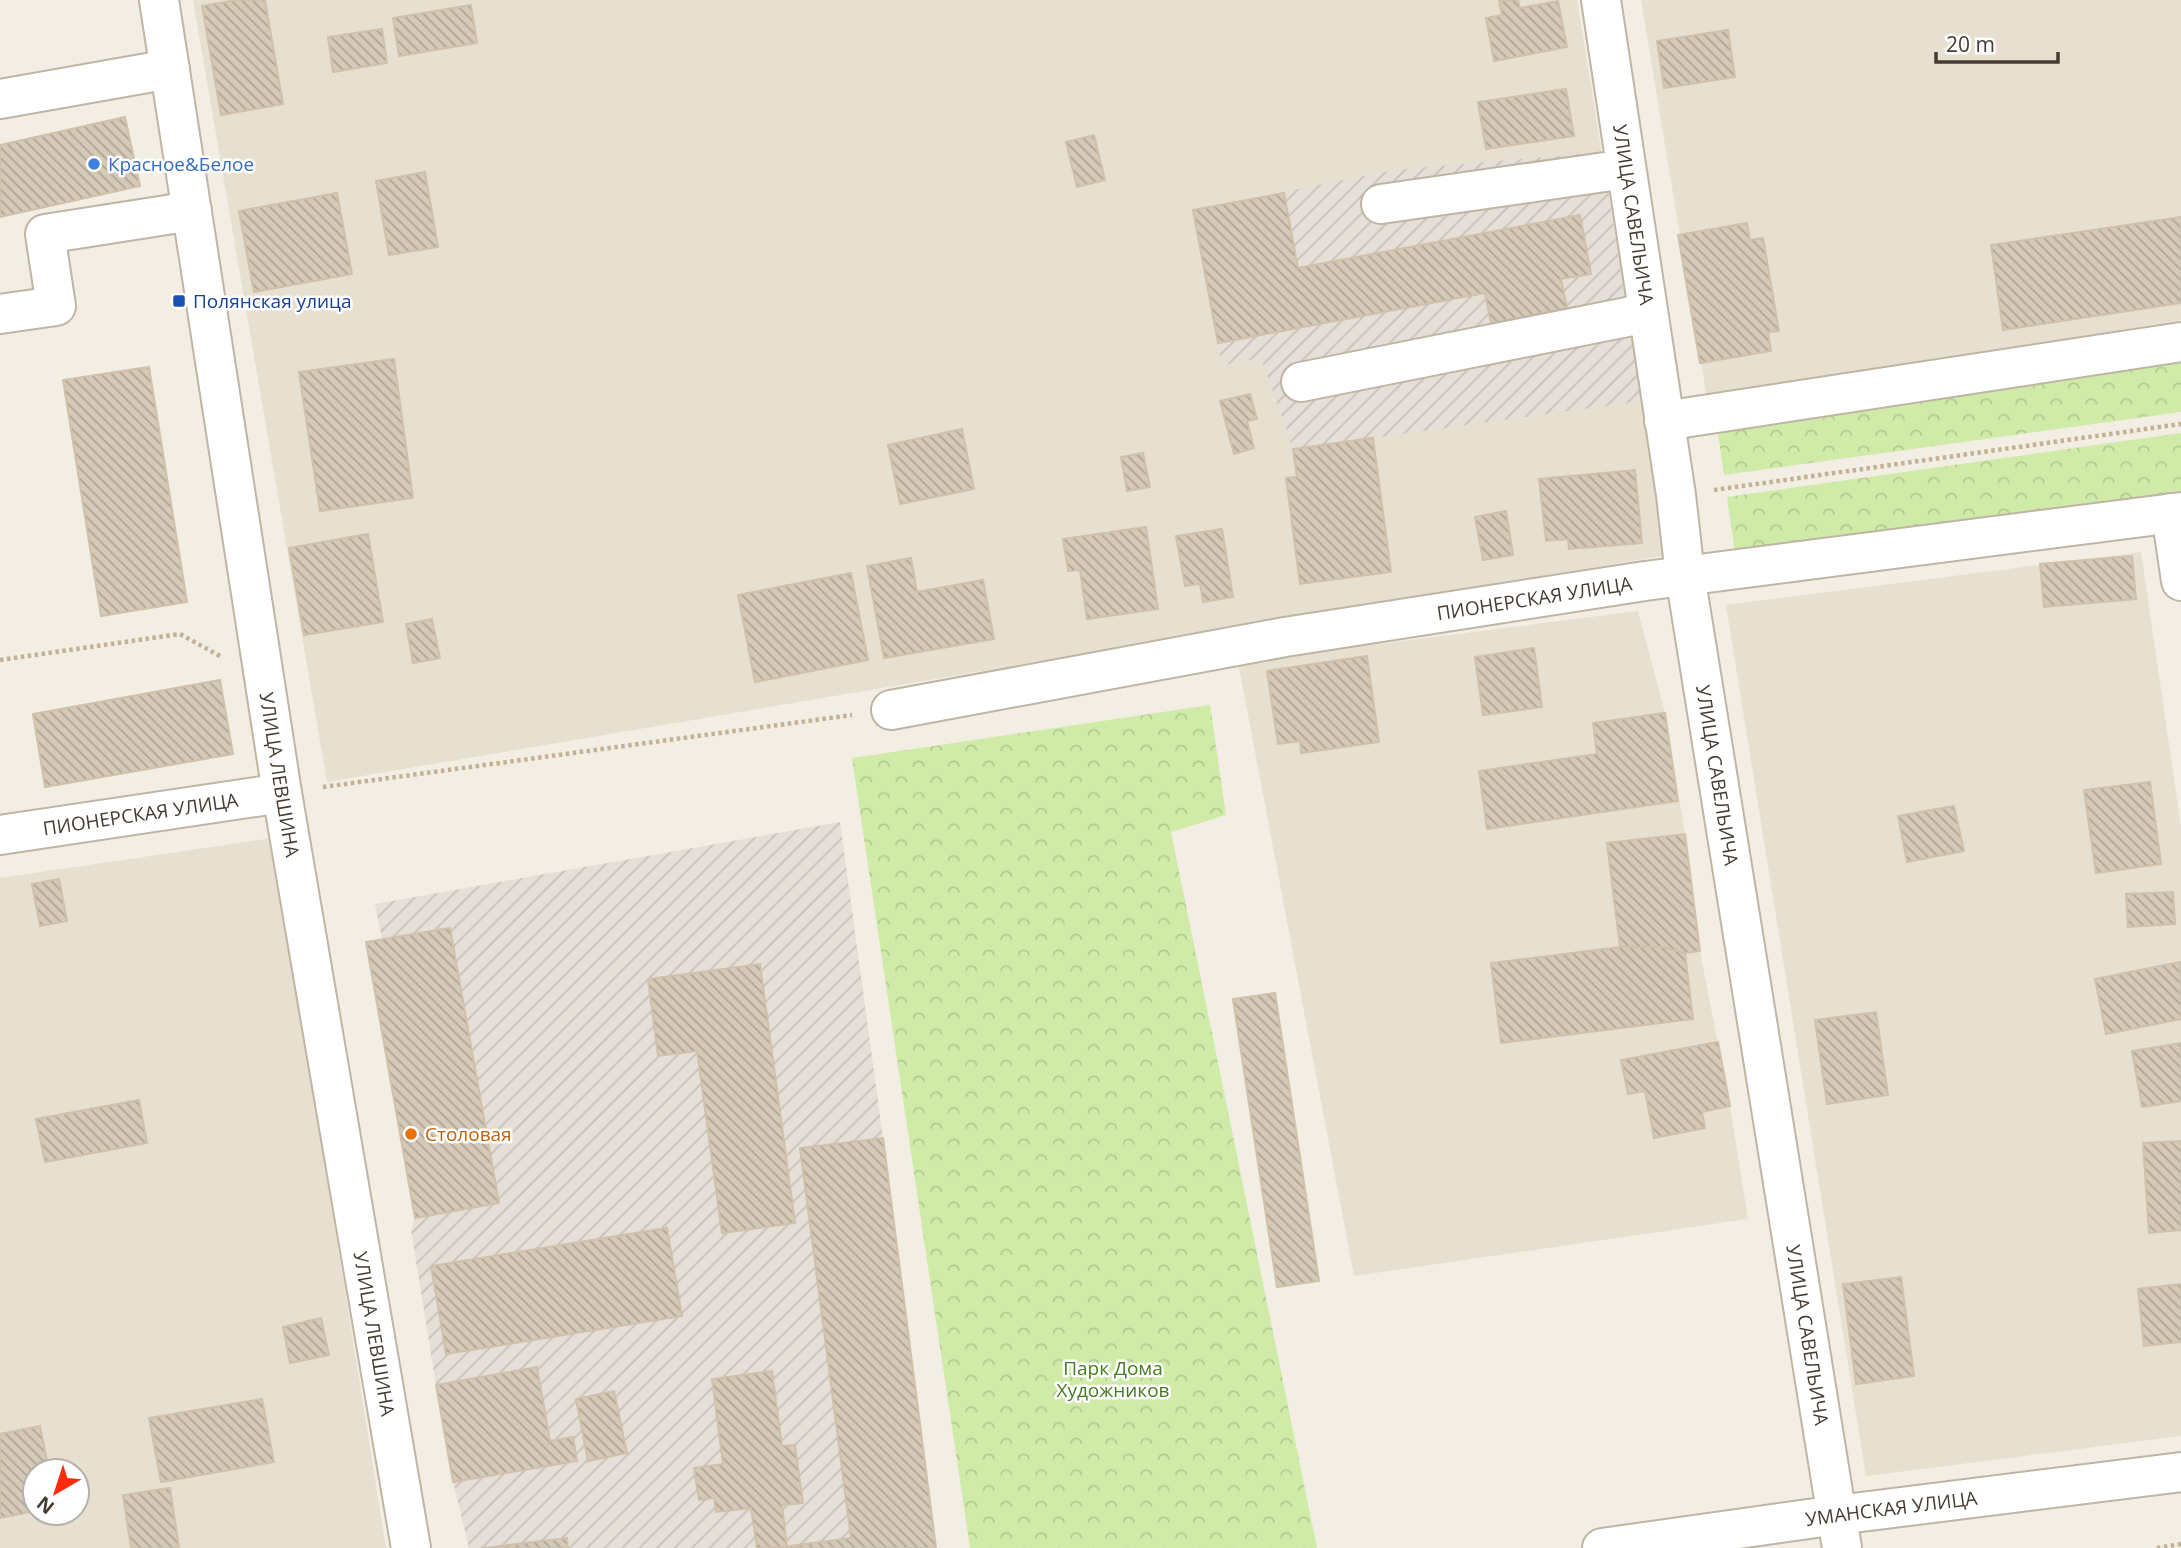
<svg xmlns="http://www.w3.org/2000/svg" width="2181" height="1548" viewBox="0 0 2181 1548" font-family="'Open Sans',sans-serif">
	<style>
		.residential { fill: #e7dfd0; fill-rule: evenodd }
		.industrial { fill: url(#industrial-furrows) }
		.forest { fill: url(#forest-crowns) }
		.building { fill: url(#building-back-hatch); stroke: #d1c0aa; stroke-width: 2 }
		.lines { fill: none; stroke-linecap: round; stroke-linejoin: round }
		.minor-casing { stroke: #bfb5a5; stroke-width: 42 }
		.path { stroke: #c2b195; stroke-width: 4.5; stroke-dasharray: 3.5 3.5; stroke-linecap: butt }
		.minor { stroke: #fff; stroke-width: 38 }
		.shop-dot { fill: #3f7fe0; stroke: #fff; stroke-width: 2.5 }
		.transit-dot { fill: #1a4fb4; stroke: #fff; stroke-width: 2.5 }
		.food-dot { fill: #e8710a; stroke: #fff; stroke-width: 2.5 }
		.labels { text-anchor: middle; stroke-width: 5; stroke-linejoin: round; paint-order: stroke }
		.shop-label { font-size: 19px; fill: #366cbe; stroke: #fff; text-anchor: start }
		.street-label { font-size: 19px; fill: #453d33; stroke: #fff }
		.transit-label { font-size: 19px; fill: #164399; stroke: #fff; text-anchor: start }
		.food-label { font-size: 19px; fill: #c56008; stroke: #fff; text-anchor: start }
		.park-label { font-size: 19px; fill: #467b22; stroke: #fff }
	</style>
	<defs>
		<pattern id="industrial-furrows" width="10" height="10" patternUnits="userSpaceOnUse" patternTransform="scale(1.75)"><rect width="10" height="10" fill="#e5dfd8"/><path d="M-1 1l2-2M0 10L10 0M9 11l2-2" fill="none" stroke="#c6c0ba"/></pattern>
		<pattern id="forest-crowns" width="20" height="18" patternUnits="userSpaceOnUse" patternTransform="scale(1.75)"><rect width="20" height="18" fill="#cfeba7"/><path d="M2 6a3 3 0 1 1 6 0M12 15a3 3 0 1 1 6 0" fill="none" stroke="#b3ca90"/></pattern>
		<pattern id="building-back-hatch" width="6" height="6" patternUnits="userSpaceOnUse" patternTransform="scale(1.75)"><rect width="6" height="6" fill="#d5c9b7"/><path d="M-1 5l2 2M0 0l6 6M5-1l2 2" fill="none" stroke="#afa495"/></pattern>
	</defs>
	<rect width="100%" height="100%" fill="#f3eee3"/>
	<!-- residential -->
	<g class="residential">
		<polygon points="193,0 1577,0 1667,555 327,782"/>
		<polygon points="1641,0 2181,0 2181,320 1707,398"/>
		<polygon points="2141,552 2181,827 2181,1436 1866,1476 1726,605"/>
		<polygon points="1638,611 1665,713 1685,834 1700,951 1730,1106 1748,1219 1354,1276 1238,662"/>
		<path d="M273,838L386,1548H0V878ZM35,1471H77V1513H35Z"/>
	</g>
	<!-- industrial -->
	<g class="industrial">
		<polygon points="1602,152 1641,401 1293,449 1261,358 1222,365 1193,210 1394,170"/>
		<polygon points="840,822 883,1138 936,1548 469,1548 453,1482 436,1385 411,1230 415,1218 366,942 382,939 375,904"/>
	</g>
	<!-- forest -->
	<g class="forest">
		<polygon points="2181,361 2181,412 1724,475 1717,426"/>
		<polygon points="2181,433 2181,491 1735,553 1727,497"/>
		<polygon points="1210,705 1226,815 1171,832 1317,1548 970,1548 852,758"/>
	</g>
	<!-- building -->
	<g class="building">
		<polygon points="236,0 265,0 283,104 221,115 202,6"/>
		<polygon points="1518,0 1520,8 1558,1 1567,47 1494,61 1486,18 1502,15 1499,1"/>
		<polygon points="471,5 477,43 399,56 393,18"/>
		<polygon points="382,29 387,63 333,72 328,37"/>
		<polygon points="1728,30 1735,77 1664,88 1657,41"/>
		<polygon points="1566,89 1574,136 1486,149 1478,102"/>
		<polygon points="125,117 140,186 0,217 0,145"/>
		<polygon points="1094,135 1105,180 1077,187 1066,142"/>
		<polygon points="425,172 438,247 389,255 376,181"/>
		<polygon points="337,193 352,274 254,292 239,211"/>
		<polygon points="1284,193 1298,268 1580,215 1591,274 1561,279 1567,308 1491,323 1485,293 1218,343 1193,210"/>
		<polygon points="2181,217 2181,303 2003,330 1991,245"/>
		<polygon points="1747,223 1750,240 1763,238 1779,331 1768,332 1771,351 1700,363 1678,235"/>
		<polygon points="394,359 413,498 320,511 299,372"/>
		<polygon points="149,367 187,602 101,616 63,380"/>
		<polygon points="1250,394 1257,419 1247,421 1254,448 1234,454 1220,401"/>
		<polygon points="962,429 974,489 900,504 888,445"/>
		<polygon points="1373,438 1391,572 1300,584 1286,478 1297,477 1293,449"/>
		<polygon points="1143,453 1150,487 1127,491 1121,457"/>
		<polygon points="1635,470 1642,543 1569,549 1568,539 1546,541 1539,479"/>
		<polygon points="1506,511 1513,555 1483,560 1475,517"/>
		<polygon points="1146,527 1158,609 1087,619 1080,570 1068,571 1063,539"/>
		<polygon points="1222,529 1233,597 1203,602 1200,584 1185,586 1176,536"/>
		<polygon points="368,534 383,622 304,635 289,548"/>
		<polygon points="2132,556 2136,599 2044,607 2040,564"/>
		<polygon points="911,558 917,592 983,580 994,639 884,658 867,566"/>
		<polygon points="851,573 868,660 755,682 738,595"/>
		<polygon points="432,619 440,658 413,663 406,624"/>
		<polygon points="1534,648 1542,707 1483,715 1475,657"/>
		<polygon points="1367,656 1379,742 1301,753 1300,741 1278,744 1267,671"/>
		<polygon points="220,680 233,754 45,787 33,714"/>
		<polygon points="1665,713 1678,801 1487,829 1479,771 1597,754 1593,723"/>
		<polygon points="2150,782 2161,864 2096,873 2084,790"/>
		<polygon points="1954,806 1964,851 1907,862 1898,816"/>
		<polygon points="1685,834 1700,951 1685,953 1662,947 1620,947 1607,843"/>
		<polygon points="59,879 67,921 40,926 32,884"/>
		<polygon points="2173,892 2175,924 2128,927 2126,894"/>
		<polygon points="450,928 499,1203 415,1218 366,942"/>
		<polygon points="1620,947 1662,947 1685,953 1693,1019 1501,1043 1491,963"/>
		<polygon points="2180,962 2181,1019 2106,1034 2095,979"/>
		<polygon points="760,964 795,1223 722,1233 697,1051 658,1056 648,979"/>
		<polygon points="1275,993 1319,1281 1277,1287 1233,999"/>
		<polygon points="1876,1012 1888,1095 1827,1104 1815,1020"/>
		<polygon points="1718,1042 1730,1106 1702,1112 1705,1128 1654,1138 1645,1091 1628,1094 1621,1060"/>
		<polygon points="2181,1043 2181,1101 2142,1107 2132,1051"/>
		<polygon points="139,1100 147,1143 45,1162 36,1119"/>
		<polygon points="883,1138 936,1548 775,1548 851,1538 800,1148"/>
		<polygon points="2181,1141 2181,1230 2149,1233 2143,1143"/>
		<polygon points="667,1228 682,1316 446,1354 431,1266"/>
		<polygon points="1901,1277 1914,1376 1856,1384 1843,1284"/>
		<polygon points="2181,1284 2181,1342 2144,1346 2138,1289"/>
		<polygon points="321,1318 329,1355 290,1363 283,1327"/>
		<polygon points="537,1367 550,1441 573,1437 577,1461 453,1482 436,1385"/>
		<polygon points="772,1371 782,1446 795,1445 803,1503 782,1505 787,1547 757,1548 751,1508 716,1512 714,1498 699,1500 694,1468 723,1464 712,1379"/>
		<polygon points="614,1391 627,1453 588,1461 576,1399"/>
		<polygon points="262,1399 274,1462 161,1482 149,1418"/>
		<polygon points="40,1426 49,1471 35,1471 35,1511 0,1518 0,1434"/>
		<polygon points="170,1488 179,1548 131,1548 123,1495"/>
		<polygon points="567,1538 568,1548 484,1548"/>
	</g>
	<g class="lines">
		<defs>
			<g id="minor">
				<path id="s1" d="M159,0L282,793L411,1548"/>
				<path id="s2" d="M1601,0L1676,495L1685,575L1842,1548"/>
				<polyline points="0,99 170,69"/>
				<polyline points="1381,204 1626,169"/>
				<polyline points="0,314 56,306 45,234 192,211"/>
				<polyline points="1301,382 1647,313"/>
				<polyline points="1664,421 2181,342"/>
				<polyline points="2171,513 2181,581"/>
				<path id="s3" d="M891,710L1285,637L1645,581L2181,512"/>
				<path id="s4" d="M0,835L282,793"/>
				<path id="s5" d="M1602,1548L1837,1515L2181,1472"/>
			</g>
		</defs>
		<!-- minor casing -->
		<use href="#minor" class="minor-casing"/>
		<!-- path -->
		<g class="path">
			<polyline points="1714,490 2181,424"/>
			<polyline points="0,660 180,634 220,656"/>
			<polyline points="323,787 852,715"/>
			<polyline points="2157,1548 2181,1544"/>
		</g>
		<!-- minor -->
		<use href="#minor" class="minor"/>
	</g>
	<!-- markers -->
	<circle class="shop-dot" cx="94" cy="164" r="7"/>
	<rect class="transit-dot" x="172" y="294" width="14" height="14" rx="3.5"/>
	<circle class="food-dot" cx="411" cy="1134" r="7"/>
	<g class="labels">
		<!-- shop labels -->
		<g class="shop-label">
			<text x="108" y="171">Красное&amp;Белое</text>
		</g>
		<!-- street labels -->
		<g class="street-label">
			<text dy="7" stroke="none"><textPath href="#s2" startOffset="217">УЛИЦА САВЕЛЬИЧА</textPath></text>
			<text dy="7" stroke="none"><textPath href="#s3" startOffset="653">ПИОНЕРСКАЯ УЛИЦА</textPath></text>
			<text dy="7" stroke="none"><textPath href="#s1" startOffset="784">УЛИЦА ЛЕВШИНА</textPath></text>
			<text dy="7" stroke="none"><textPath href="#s2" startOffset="784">УЛИЦА САВЕЛЬИЧА</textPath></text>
			<text dy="7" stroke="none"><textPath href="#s4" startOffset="142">ПИОНЕРСКАЯ УЛИЦА</textPath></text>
			<text dy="7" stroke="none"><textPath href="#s1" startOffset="1351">УЛИЦА ЛЕВШИНА</textPath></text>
			<text dy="7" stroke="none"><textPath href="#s2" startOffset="1351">УЛИЦА САВЕЛЬИЧА</textPath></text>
			<text dy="7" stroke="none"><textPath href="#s5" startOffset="292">УМАНСКАЯ УЛИЦА</textPath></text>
		</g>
		<!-- transit labels -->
		<g class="transit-label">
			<text x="193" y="308">Полянская улица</text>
		</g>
		<!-- food labels -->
		<g class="food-label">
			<text x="425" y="1141">Столовая</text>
		</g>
		<!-- park labels -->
		<g class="park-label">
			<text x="1113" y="1375">Парк Дома<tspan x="1113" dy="22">Художников</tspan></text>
		</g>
	</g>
	<!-- north arrow -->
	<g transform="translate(56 1492) rotate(219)"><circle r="33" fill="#ffffff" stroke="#b5b1ad" stroke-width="2"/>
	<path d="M0-5L12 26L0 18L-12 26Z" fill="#ff2b0e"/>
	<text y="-10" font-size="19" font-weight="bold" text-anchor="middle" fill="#453d33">N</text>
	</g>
	<!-- scale -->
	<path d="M1936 52v10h122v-10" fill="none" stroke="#453d33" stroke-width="3.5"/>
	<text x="1946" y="52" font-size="21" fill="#453d33" stroke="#ffffff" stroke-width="5" paint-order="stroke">20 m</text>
</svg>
